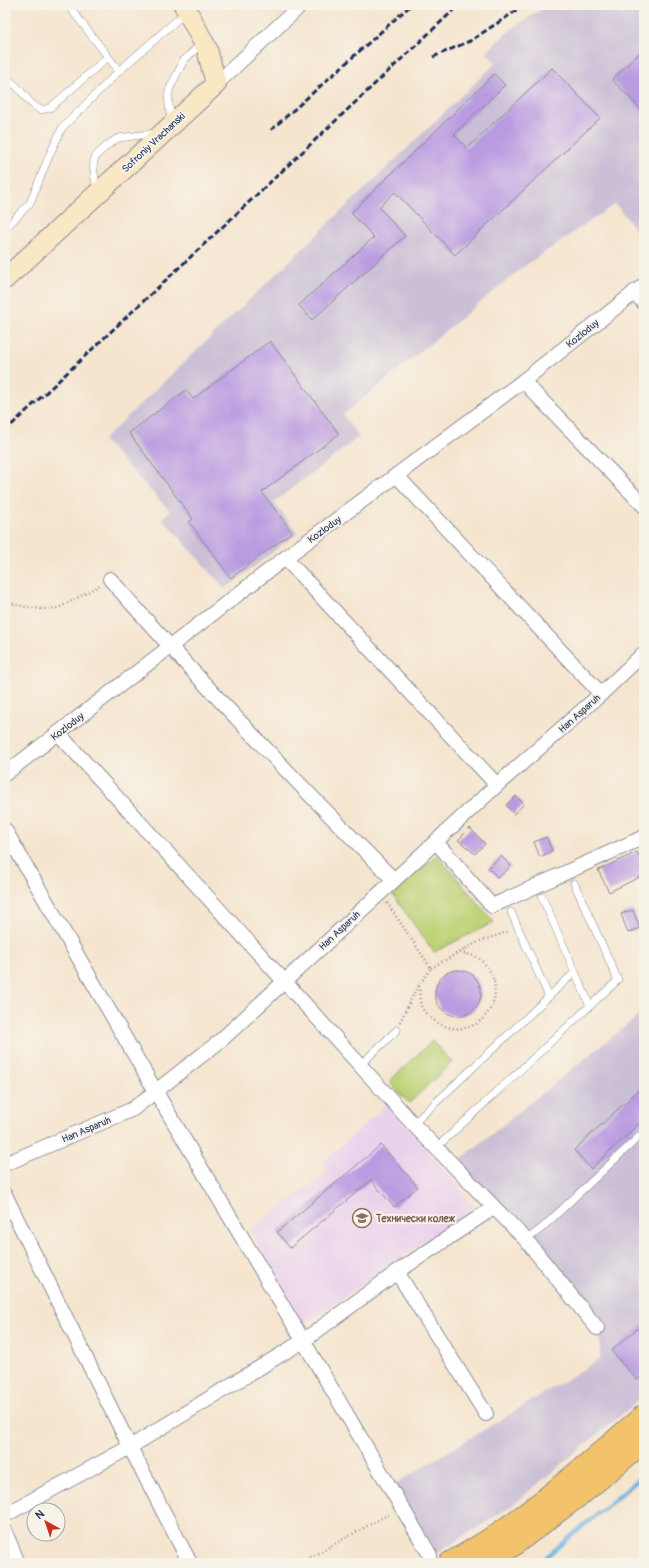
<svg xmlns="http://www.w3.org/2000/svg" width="649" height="1568" viewBox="0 0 649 1568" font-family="Pangolin,sans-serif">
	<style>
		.built { fill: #ead1ec }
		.industrial { fill: #cabfd6 }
		.green { fill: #bed276; stroke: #6c806a }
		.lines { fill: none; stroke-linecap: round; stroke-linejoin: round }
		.stream { stroke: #6eb3e4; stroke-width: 4 }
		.building { fill: #ba9be1 }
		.lane-casing { stroke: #888a96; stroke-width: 8 }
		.street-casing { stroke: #888a96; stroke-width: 16 }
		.secondary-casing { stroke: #888a96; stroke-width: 22 }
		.highway-casing { stroke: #888a96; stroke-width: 24 }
		.path { stroke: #888a96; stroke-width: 2.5; stroke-dasharray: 1 3; stroke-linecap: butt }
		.lane { stroke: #fff; stroke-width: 7 }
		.street { stroke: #fff; stroke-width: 14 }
		.secondary { stroke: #fae7c3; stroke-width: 20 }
		.highway { stroke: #f2c36a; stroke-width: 22 }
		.rail { stroke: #1b2f5e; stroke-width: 3; stroke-dasharray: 6 3; stroke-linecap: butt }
		.labels { text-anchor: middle; stroke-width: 4; stroke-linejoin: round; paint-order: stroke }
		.street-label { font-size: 10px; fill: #1b2f5e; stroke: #f7f3e8 }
		.education-label { font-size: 10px; font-weight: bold; fill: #785e54; stroke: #f7f3e8; text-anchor: start }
	</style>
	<rect width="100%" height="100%" fill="#f7f3e8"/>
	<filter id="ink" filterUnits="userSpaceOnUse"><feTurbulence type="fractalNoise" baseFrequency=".025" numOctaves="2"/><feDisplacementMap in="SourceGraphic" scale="8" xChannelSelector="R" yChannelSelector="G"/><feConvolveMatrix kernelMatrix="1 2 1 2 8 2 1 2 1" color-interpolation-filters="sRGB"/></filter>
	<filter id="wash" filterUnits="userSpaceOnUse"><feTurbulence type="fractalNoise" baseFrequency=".012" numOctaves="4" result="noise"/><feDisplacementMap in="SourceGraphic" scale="16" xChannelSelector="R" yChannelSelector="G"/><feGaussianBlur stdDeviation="0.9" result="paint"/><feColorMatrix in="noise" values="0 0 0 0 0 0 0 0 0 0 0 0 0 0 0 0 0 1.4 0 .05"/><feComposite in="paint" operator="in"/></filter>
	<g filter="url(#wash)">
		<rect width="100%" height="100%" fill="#f5e5cf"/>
		<!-- built -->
		<polygon class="built" points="388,1104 475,1207 301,1326 250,1230 327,1173 323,1162"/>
		<!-- industrial -->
		<g class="industrial">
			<polygon points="548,5 644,5 644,240 615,204 526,265 343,415 359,437 274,502 297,533 225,589 162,518 170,511 103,440 496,63 486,52 510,30"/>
			<polygon points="644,1011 644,1396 510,1507 437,1553 392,1486 600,1359 600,1326 456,1163"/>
		</g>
		<!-- green -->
		<g class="green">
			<polygon points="437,855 494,922 434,952 393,895"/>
			<polygon points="432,1041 452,1062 409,1103 389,1082"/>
		</g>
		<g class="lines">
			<!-- stream -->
			<polyline class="stream" points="539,1563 644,1475"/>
		</g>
		<g id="blocks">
			<!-- building -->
			<g class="building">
				<polygon points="644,49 644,113 612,79"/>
				<polygon points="552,68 600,118 455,255 395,192 379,207 405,236 312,320 299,305 374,237 351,213 494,74 505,85 454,134 467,148"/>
				<polygon points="270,341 339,434 262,492 292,532 231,578 189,522 193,519 129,433 186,390 193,399"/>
				<polygon points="516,796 524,804 514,814 506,805"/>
				<polygon points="470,828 485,844 475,854 458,840"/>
				<polygon points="546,837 552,851 540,857 534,842"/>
				<polygon points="637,852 644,868 644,875 609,892 598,870"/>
				<polygon points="501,856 511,866 498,878 488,868"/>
				<polygon points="633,910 640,928 628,933 621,914"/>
				<circle cx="458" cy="993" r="23"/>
				<polygon points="644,1085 644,1119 591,1169 574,1150"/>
				<polygon points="381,1145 418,1187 394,1207 371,1180 290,1248 277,1232"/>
				<polygon points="644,1323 644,1374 637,1380 611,1351"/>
			</g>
		</g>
	</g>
	<g filter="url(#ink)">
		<use href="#blocks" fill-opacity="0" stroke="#888a96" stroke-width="1"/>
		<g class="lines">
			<defs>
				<g id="lane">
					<polyline points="68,5 119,71"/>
					<path d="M5,79C18,83 23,96 32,104C34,106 38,108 40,110L50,108L108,57"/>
					<polyline points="171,122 168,95 170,88 184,60 202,43"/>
					<path d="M97,190C96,182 92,170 94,161C95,154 112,141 119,138L156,133"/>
					<polyline points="5,229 30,203 49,156 62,128 119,71 186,12"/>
					<polyline points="511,912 549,997"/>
					<polyline points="575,972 590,1006"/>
					<polyline points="360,1065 397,1030"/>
					<polyline points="413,1124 575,972 542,897"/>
					<polyline points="436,1148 618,980 574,883"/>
					<polyline points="526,1240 542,1228 644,1132"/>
				</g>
				<g id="street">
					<polyline points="216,84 301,5"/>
					<polyline points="634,292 644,303"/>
					<polyline points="523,381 644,506"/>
					<polyline points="397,476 601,694"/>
					<polyline points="285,558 497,785"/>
					<path d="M110,579C201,683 296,782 394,880"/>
					<polyline points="58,733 284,981 413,1124 526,1240 597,1328"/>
					<polyline points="5,774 285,558 523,381 644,285"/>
					<polyline points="5,830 156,1092 430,1555"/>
					<polyline points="436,842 492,906 644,837"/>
					<polyline points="5,1164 133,1109 220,1041 497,785 601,694 644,653"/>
					<polyline points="5,1195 130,1447 190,1563"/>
					<polyline points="397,1272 486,1414"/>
					<polyline points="5,1515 130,1447 303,1341 397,1272 493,1208"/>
					<polyline points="5,1532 18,1563"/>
				</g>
				<polyline id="secondary" points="5,279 216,84 207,49 184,5"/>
				<g id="highway">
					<path d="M450,1563C522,1525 582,1468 644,1416"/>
					<polyline points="489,1563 582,1493 644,1441"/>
				</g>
			</defs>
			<!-- lane casing -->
			<use href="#lane" class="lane-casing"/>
			<!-- street casing -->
			<use href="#street" class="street-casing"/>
			<!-- secondary casing -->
			<use href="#secondary" class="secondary-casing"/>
			<!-- highway casing -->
			<use href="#highway" class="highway-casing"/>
			<!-- path -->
			<g class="path">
				<polyline points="5,604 9,603 27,607 43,609 59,608 100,585"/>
				<polyline points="387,903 431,968 414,993 400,1022"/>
				<polyline points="431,968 478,942 510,931"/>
				<path d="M419,986C420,993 419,1002 422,1008C428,1017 436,1023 445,1026C486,1041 515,985 478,958C473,954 463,954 457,952"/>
				<polyline points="300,1563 391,1513"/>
			</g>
			<!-- lane -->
			<use href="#lane" class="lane"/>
			<!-- street -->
			<use href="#street" class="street"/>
			<!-- secondary -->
			<use href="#secondary" class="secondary"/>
			<!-- highway -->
			<use href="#highway" class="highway"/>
			<!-- rail -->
			<g class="rail">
				<polyline points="433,57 470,41 525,5"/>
				<polyline points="271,130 411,5"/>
				<polyline points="5,431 459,5"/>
			</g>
		</g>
	</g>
	<!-- icons -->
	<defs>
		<symbol id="university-ring" viewBox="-11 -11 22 22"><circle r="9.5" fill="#f7f3e8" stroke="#8d6e63" stroke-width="1.5"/><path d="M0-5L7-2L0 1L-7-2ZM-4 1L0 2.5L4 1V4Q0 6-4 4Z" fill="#8d6e63"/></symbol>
	</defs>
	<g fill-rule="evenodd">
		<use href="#university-ring" x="351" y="1207" width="22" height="22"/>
	</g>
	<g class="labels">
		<!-- street labels -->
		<g class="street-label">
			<text transform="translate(153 142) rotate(-43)" y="4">Sofroniy Vrachanski</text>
			<text transform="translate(582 333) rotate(-39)" y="4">Kozloduy</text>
			<text transform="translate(324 529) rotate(-36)" y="4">Kozloduy</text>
			<text transform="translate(579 713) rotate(-42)" y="4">Han Asparuh</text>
			<text transform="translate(67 726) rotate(-38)" y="4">Kozloduy</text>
			<text transform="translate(339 930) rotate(-43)" y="4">Han Asparuh</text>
			<text transform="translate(86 1129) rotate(-23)" y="4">Han Asparuh</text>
		</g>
		<!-- education labels -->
		<g class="education-label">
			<text x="376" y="1222">Технически колеж</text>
		</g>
	</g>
	<!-- margin -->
	<rect width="649" height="1568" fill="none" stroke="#f7f3e8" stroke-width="20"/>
	<!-- north arrow -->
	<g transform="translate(46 1522) rotate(320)"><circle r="19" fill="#f7f3e8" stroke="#9fa5b1"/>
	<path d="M0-3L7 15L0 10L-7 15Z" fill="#c8321e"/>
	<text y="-6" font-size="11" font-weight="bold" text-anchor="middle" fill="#1b2f5e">N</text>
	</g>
</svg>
